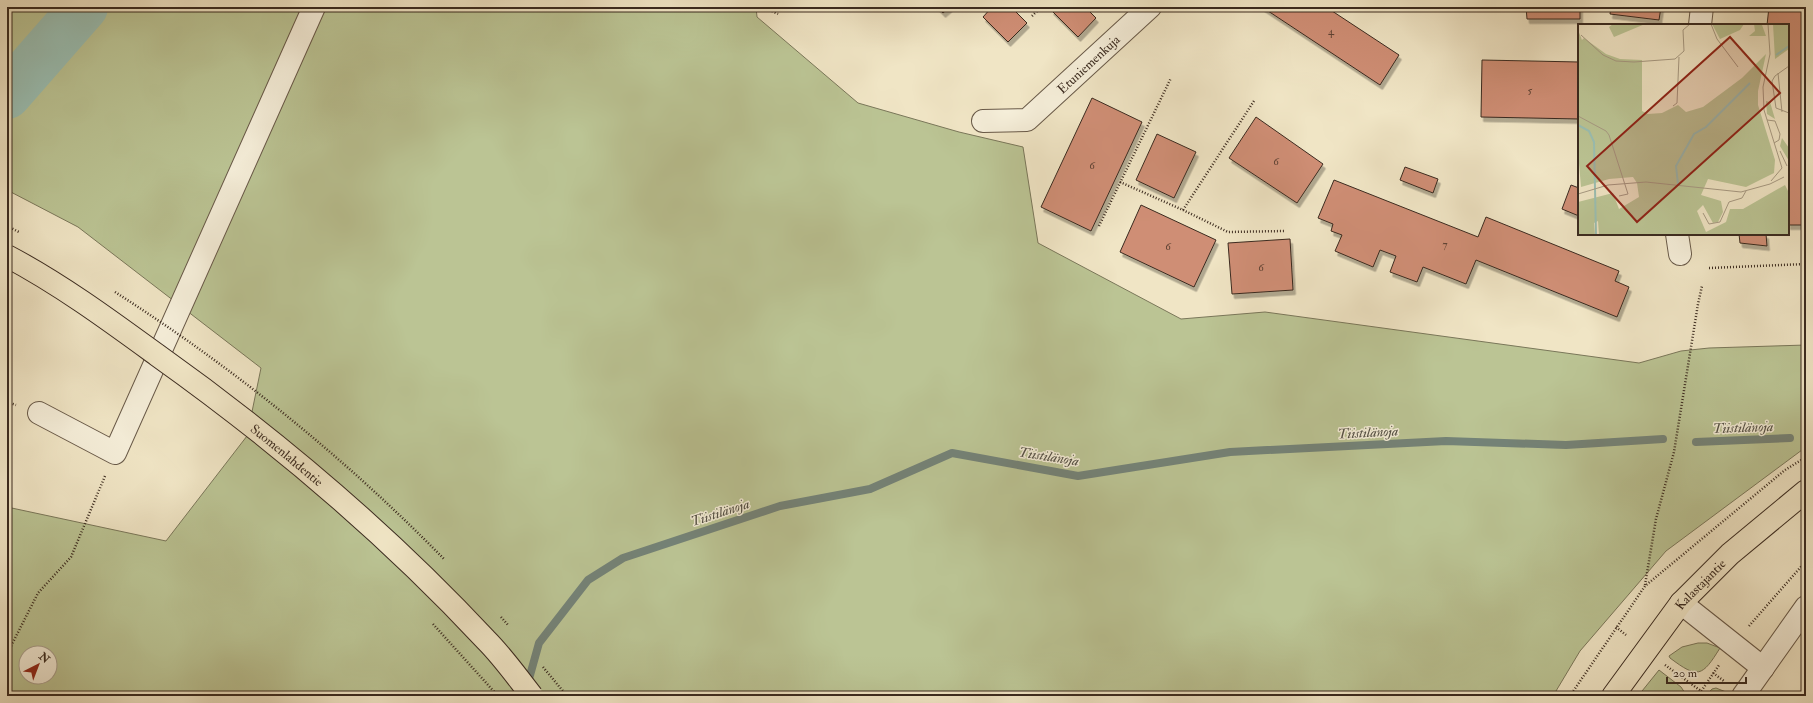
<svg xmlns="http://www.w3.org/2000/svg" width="1813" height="703" viewBox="0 0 1813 703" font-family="'IM FELL Double Pica',serif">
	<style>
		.green { fill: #bbc494; stroke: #7a775a; fill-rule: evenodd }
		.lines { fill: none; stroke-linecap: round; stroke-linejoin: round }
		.stream { stroke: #748378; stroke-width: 8 }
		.river { stroke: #9abfb3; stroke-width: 48 }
		.building { fill: #cf8e75; stroke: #3a2a1f; filter: url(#shadow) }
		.minor-casing { stroke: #685948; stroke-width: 24 }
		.major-casing { stroke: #3a2a1f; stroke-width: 24 }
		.path { stroke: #3a2a1f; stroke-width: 2.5; stroke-dasharray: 1 2; stroke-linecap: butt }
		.minor { stroke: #f5eed9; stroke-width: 22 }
		.major { stroke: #f0e5c5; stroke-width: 22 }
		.major-bridge-casing { stroke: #3a2a1f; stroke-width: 24; stroke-linecap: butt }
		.path-bridge { stroke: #3a2a1f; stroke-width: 2.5; stroke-dasharray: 1 2; stroke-linecap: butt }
		.major-bridge { stroke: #f0e5c5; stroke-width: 22 }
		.labels { text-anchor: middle; stroke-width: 3; stroke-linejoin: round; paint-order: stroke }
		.number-label { font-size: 11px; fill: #5f4334 }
		.street-label { font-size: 13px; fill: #3a2a1f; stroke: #f5eed9 }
		.water-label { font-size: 14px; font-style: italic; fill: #524f44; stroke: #f5eed9 }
		.inset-river { fill: none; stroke: #9abfb3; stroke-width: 2 }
		.inset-road { fill: none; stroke: #a79a83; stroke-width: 1 }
		.view { fill: #8f2418; fill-opacity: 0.15; stroke: #8f2418; stroke-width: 2 }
		.inset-edge { fill: none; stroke: #3a2a1f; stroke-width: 2 }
	</style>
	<defs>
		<filter id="shadow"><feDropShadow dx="2.5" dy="4.5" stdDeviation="0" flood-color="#0004"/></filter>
	</defs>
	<rect width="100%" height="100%" fill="#f0e5c5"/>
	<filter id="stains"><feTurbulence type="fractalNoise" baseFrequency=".005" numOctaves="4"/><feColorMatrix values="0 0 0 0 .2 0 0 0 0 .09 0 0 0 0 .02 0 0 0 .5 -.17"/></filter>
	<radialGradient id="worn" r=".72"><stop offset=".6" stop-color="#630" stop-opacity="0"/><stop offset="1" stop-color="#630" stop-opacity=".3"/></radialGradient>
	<!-- green -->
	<g class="green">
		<path d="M7,7H756L757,17L858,103L959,132L1023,147L1038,243L1181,319L1265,312L1639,363L1681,351L1709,348L1806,345V447L1666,551L1580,651L1553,696H7V507L166,541L247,436L261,368L78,227L7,190ZM26,653H50V677H26Z"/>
		<path d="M1698,643H1707L1720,648C1702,677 1698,679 1670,658L1669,656L1682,647Z"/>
		<polygon points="1659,670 1681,687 1687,696 1638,696"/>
		<polygon points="1716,688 1731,694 1730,696 1706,696 1712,689"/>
	</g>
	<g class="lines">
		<!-- stream -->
		<g class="stream">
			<polyline points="1696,442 1790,438"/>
			<polyline points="527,686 539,643 588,580 623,558 780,506 870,489 952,453 1078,476 1230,452 1446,441 1566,445 1663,439"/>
		</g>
		<!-- river -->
		<polyline class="river" points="7,95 84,7"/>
	</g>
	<!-- building -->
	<g class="building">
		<polygon points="937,7 950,7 943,13"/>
		<polygon points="992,7 1011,7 1027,23 1008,42 983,17"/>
		<polygon points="1055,7 1085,7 1096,18 1078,37 1051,10"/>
		<polygon points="1262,7 1326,7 1399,55 1380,85"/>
		<polygon points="1526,7 1580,7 1580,19 1527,19"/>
		<polygon points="1611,7 1661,7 1659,20 1610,14"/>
		<polygon points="1769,7 1806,7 1806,225 1788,225 1788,25 1767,25"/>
		<polygon points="1482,60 1579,62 1579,119 1481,117"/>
		<polygon points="1092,98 1142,122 1091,231 1041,207"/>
		<polygon points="1256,117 1323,164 1297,203 1229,158"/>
		<polygon points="1157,134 1196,152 1174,198 1136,180"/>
		<polygon points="1405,167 1438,179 1433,193 1400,180"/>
		<polygon points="1334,180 1478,237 1486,217 1619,271 1615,281 1629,287 1617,317 1476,260 1466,284 1423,267 1417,282 1390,272 1396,256 1380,250 1373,267 1335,251 1342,235 1331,231 1333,224 1318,218"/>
		<polygon points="1571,185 1579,188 1579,216 1562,209"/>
		<polygon points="1141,205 1216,240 1194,287 1120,252"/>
		<polygon points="1739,234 1766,234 1767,246 1740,243"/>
		<polygon points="1290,239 1293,290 1232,294 1228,243"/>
	</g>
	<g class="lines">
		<defs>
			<g id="minor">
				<polyline points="1700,25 1702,7"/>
				<path id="s1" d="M983,121L1027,120L1150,7"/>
				<polyline points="1677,234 1680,254"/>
				<polyline points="39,413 115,453 314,7"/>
				<polyline points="1681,603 1763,668"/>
				<polyline points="1743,696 1806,607"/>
			</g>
			<g id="major">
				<path id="s2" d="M1613,696L1681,603L1730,554L1806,491"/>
			</g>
		</defs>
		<!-- minor casing -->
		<use href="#minor" class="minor-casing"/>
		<!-- major casing -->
		<use href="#major" class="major-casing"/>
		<!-- path -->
		<g class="path">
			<polyline points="764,7 778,14"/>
			<polyline points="1032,16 1041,7"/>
			<polyline points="1120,182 1183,210 1254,101"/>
			<polyline points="1183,210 1228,232 1285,231"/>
			<polyline points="1099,226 1171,78"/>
			<polyline points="1709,268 1806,264"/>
			<polyline points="7,402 16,405"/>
			<polyline points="1645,585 1656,519 1674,452 1698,304 1702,286"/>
			<polyline points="1749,626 1806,561"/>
			<polyline points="1616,627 1626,635"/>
			<polyline points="7,654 38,593 71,557 105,476"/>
			<polyline points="1665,665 1701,691"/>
			<polyline points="1713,673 1724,681"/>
			<polyline points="1570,696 1645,586 1785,470 1806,457"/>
			<polyline points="1698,696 1719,665"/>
		</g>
		<!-- minor -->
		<use href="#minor" class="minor"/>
		<!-- major -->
		<use href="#major" class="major"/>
		<defs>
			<g id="major-bridge">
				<path id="s3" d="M7,256C60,284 109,320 157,355C275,439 387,534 486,640C503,657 517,677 532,696"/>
			</g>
		</defs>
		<!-- major-bridge casing -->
		<use href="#major-bridge" class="major-bridge-casing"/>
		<!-- path-bridge -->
		<g class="path-bridge">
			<polyline points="7,226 19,232"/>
			<path d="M115,292C234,368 345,458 444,559"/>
			<polyline points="501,617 508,625"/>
			<polyline points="433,624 498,696"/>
			<polyline points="543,667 567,696"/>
		</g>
		<!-- major-bridge -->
		<use href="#major-bridge" class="major-bridge"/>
	</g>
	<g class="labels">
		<!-- number labels -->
		<g class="number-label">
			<text x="1331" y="35">4</text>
			<text x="1530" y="94">5</text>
			<text x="1276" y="165">6</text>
			<text x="1092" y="169">6</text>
			<text x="1445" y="248">7</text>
			<text x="1168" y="250">6</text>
			<text x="1261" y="271">6</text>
		</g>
		<!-- street labels -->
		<g class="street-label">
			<text dy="5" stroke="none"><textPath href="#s1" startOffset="127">Etuniemenkuja</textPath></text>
			<text dy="5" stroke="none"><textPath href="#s3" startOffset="344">Suomenlahdentie</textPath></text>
			<text dy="5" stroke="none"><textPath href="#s2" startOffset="142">Kalastajantie</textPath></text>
		</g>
		<!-- water labels -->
		<g class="water-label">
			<text transform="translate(1743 427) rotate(-2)" y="5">Tiistilänoja</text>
			<text transform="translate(1368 432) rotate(-3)" y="5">Tiistilänoja</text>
			<text transform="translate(1049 456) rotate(9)" y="5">Tiistilänoja</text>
			<text transform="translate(720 512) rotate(-18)" y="5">Tiistilänoja</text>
		</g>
	</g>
	<!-- overview -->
	<g transform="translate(1578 24)">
		<rect width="211" height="211" fill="#f0e5c5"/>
		<path d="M35,0H67L36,13L31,3ZM134,0H166L162,6L142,15ZM176,0L184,1L188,12H171L177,7ZM195,0H211V25L197,35ZM0,6L4,16L6,14L28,30L42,35L64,36V87L70,90L84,89L100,81L108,88L125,83L164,54L188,30L180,67V81L197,136L196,149L168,163L130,155L123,171L143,177L145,188L140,198L135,199L125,181L119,187L128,208L148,198L152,185H165L207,161L211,169V211H21L20,197L16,199L17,211H0V178L35,169L41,185L61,173L59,159L55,153L31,155L3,163L0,128ZM188,77L192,78L197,95L189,90ZM204,114L211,124V137L202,122Z" fill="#bbc494"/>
		<path class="inset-river" d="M198,31L211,22M0,101L11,107L16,118L18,211M100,160L98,142L116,110L128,103L172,59"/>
		<path class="inset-road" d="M133,0L139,15L160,43M190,0L192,30L185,63L186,86L204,144M3,11L25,31L38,37L56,38L97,35L106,27L105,6L112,0M211,42L197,52L194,57L198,84L211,89M200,49L204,88M95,82L99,79L101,33M0,92L28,107L31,111L50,170L41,172M189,96L197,97L202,110L201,116L196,119M202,127L209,142M193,157L204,144M0,170L30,161L68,158L163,168L192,160L206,153M125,189L131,200L142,198L151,178L164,174L168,167"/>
		<path class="view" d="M152,13L202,69L59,198L9,142Z"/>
		<rect width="211" height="211" class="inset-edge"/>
	</g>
	<!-- margin -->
	<rect width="1813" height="703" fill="none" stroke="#f0e5c5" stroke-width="24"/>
	<rect x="8" y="8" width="1797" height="687" fill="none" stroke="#3a2a1f" stroke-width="2"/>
	<rect x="12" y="12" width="1789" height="679" fill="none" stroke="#3a2a1f"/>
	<!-- north arrow -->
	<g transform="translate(38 665) rotate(42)"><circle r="19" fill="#f5eed9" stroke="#aaa08f"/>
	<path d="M0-3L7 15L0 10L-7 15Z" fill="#8f2418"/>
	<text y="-6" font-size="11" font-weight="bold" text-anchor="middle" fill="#3a2a1f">N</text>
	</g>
	<!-- scale -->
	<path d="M1667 677v6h79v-6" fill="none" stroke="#3a2a1f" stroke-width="2"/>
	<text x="1673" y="677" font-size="12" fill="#3a2a1f" stroke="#f5eed9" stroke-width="3" paint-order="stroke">20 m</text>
	<rect width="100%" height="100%" filter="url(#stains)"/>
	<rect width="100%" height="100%" fill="url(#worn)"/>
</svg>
